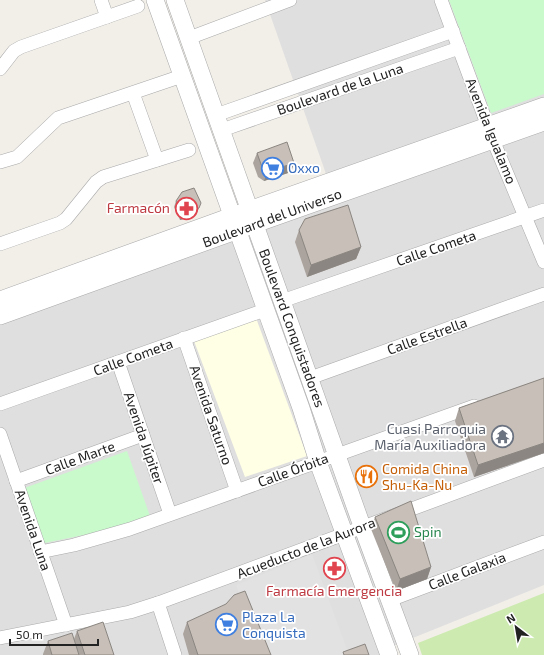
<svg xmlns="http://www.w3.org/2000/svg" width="544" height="655" viewBox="0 0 544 655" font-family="'Exo 2',sans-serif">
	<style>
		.residential { fill: #e0dfdf }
		.education { fill: #ffffe5 }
		.grass { fill: #cdebb0 }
		.park { fill: #c8facc }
		.parking { fill: #e2e2e2 }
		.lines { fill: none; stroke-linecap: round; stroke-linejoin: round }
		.minor-casing { stroke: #a9a9a9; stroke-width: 14 }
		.tertiary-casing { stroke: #a9a9a9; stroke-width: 18 }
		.minor { stroke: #fff; stroke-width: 13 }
		.tertiary { stroke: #fff; stroke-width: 17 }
		.wall { fill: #aba49e }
		.shaded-wall { fill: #8b8681 }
		.building { fill: #c7bfb8; stroke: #8b8681 }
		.labels { text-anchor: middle; stroke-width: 3.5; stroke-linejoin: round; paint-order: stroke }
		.street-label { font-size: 14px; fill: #222; stroke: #fff }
		.shop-label { font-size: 14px; fill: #366cbe; stroke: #fff; text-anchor: start }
		.health-label { font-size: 14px; fill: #be3a42; stroke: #fff; text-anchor: end }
		.worship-label { font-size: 14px; fill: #5b616d; stroke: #fff; text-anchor: end }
		.food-label { font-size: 14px; fill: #c56008; stroke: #fff; text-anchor: start }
		.leisure-label { font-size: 14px; fill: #27864d; stroke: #fff; text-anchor: start }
	</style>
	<rect width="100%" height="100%" fill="#f2efe9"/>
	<!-- residential -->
	<polygon class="residential" points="265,0 544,0 544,585 393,646 396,655 0,655 0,310 332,191"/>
	<!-- education -->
	<polygon class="education" points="256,318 307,456 245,477 194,341"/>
	<!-- grass -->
	<polygon class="grass" points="544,593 544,655 422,655 418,643"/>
	<!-- park -->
	<g class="park">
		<polygon points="449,0 544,0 544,94 491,113"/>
		<polygon points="127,451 150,516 103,531 35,545 16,491"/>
	</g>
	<!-- parking -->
	<polygon class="parking" points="312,554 349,655 262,655 236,585"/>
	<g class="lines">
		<defs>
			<g id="minor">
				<polyline points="101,0 107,17"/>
				<polyline points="441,0 493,140 544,262"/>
				<polyline points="189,38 290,0"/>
				<polyline points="0,69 14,51 21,47 138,6"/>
				<polyline points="133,93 157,160"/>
				<polyline points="216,115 453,31"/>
				<polyline points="222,130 459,48"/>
				<polyline points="0,162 17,157 58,118 182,76"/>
				<polyline points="0,244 60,223 66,219 96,182 103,177 189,150"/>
				<polyline points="282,301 544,210"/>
				<polyline points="184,338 237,491"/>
				<polyline points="118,362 170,514"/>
				<polyline points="310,378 544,294"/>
				<polyline points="0,404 265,310"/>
				<polyline points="0,434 66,625"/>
				<polyline points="16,481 143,435"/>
				<polyline points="40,552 74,545 130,529 474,406"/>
				<polyline points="390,600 544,542"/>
				<polyline points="158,603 175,655"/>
				<polyline points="0,638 130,612 158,603 544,460"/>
			</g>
			<g id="tertiary">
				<polyline points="155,0 301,408 318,462 389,655"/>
				<polyline points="175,0 362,526 410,655"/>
				<polyline points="0,300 232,216 544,106"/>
				<polyline points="0,316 255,224 544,122"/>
			</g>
		</defs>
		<!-- minor casing -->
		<use href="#minor" class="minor-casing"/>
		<!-- tertiary casing -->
		<use href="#tertiary" class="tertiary-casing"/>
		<!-- minor -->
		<use href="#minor" class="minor"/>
		<!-- tertiary -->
		<use href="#tertiary" class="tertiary"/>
	</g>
	<!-- wall -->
	<g class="wall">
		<polygon points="257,153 291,172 264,181 258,177 253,163"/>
		<polygon points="176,201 196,215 180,220 174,207"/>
		<polygon points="299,230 361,247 356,259 307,277 295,242"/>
		<polygon points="544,378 544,453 474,477 455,421 459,408"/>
		<polygon points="375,517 431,567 427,579 396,591 371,529"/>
		<polygon points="187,622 271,655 189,655 183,634"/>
		<polygon points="77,631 114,655 43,655 43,654 48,641 74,639"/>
	</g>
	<!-- shaded-wall -->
	<g class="shaded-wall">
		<polygon points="294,163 291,172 264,181 267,172"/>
		<polygon points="199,208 196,215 180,220 182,214"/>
		<polygon points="361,247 356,259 307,277 311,265"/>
		<polygon points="544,443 544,453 474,477 478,465"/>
		<polygon points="431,567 427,579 396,591 400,579"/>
	</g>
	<!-- building -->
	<g class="building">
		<polygon points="287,142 294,163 267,172 262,167 257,153"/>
		<polygon points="194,188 201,203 199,208 182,214 176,201 182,192"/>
		<polygon points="348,205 361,247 311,265 299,230 305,219"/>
		<polygon points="544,378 544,443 478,465 459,408"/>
		<polygon points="411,501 431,567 400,579 375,517"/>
		<polygon points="245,591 271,655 198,655 187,622 226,604 234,595"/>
		<polygon points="103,622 114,655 85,655 77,631"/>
		<polygon points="72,633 79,655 52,655 48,641"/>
		<polygon points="365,644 369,655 344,655 343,652"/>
	</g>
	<!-- icons -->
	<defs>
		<symbol id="supermarket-ring" viewBox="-11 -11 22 22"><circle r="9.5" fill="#fff" stroke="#3f7fe0" stroke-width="1.5"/><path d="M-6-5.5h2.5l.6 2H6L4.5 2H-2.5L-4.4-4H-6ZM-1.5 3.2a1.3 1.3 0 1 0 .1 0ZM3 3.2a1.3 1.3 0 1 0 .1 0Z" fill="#3f7fe0"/></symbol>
		<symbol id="pharmacy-ring" viewBox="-11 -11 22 22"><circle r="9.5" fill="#fff" stroke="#e0444e" stroke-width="1.5"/><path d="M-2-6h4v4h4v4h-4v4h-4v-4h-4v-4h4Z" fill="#e0444e"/></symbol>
		<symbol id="temple-ring" viewBox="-11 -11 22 22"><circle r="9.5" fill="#fff" stroke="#6b7280" stroke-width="1.5"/><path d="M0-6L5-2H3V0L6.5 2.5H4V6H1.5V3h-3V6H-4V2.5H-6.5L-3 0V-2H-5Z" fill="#6b7280"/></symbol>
		<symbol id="restaurant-ring" viewBox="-11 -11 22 22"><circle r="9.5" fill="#fff" stroke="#e8710a" stroke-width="1.5"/><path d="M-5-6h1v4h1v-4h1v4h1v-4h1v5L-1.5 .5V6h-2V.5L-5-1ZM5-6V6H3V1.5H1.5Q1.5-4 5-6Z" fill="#e8710a"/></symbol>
		<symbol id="stadium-ring" viewBox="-11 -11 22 22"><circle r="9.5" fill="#fff" stroke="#2e9e5b" stroke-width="1.5"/><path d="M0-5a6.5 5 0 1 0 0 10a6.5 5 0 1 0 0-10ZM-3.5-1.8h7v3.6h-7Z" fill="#2e9e5b"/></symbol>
	</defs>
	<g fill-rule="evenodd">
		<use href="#supermarket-ring" x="260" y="156" width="25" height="25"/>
		<use href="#pharmacy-ring" x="174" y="196" width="25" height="25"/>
		<use href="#temple-ring" x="490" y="424" width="25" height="25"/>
		<use href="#restaurant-ring" x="354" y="464" width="25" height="25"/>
		<use href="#stadium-ring" x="386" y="520" width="25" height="25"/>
		<use href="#pharmacy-ring" x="322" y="556" width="25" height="25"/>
		<use href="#supermarket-ring" x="214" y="612" width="25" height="25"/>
	</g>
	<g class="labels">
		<!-- street labels -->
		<g class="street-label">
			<text transform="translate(340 89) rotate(-19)" y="5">Boulevard de la Luna</text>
			<text transform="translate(491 131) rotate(68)" y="5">Avenida Igualamo</text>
			<text transform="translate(272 218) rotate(-20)" y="5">Boulevard del Universo</text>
			<text transform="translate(436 248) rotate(-19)" y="5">Calle Cometa</text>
			<text transform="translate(292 328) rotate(70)" y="5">Boulevard Conquistadores</text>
			<text transform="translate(427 336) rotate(-20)" y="5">Calle Estrella</text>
			<text transform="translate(133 357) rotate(-20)" y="5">Calle Cometa</text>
			<text transform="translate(211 415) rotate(71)" y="5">Avenida Saturno</text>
			<text transform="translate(144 438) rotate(71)" y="5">Avenida Júpiter</text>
			<text transform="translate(80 458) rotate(-20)" y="5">Calle Marte</text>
			<text transform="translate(293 470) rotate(-20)" y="5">Calle Órbita</text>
			<text transform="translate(33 530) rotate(71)" y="5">Avenida Luna</text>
			<text transform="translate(306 548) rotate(-21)" y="5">Acueducto de la Aurora</text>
			<text transform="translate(467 571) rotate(-21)" y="5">Calle Galaxia</text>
		</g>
		<!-- shop labels -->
		<g class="shop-label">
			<text x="288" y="173">Oxxo</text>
			<text x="242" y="622">Plaza La<tspan x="242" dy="16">Conquista</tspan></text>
		</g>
		<!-- health labels -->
		<g class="health-label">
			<text x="170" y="213">Farmacón</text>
			<text x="334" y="596" text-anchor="middle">Farmacía Emergencia</text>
		</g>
		<!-- worship labels -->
		<g class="worship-label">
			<text x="486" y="434">Cuasi Parroquia<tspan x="486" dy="16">María Auxiliadora</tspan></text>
		</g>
		<!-- food labels -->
		<g class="food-label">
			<text x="382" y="474">Comida China<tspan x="382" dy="16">Shu-Ka-Nu</tspan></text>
		</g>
		<!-- leisure labels -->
		<g class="leisure-label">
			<text x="414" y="537">Spin</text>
		</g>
	</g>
	<!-- north arrow -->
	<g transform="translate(516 627) rotate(329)" stroke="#ffffff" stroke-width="3" paint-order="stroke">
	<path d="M0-3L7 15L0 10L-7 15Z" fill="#222222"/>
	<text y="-6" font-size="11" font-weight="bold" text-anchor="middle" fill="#222222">N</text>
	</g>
	<!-- scale -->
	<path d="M10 639v6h88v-6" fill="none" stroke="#222222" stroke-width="2"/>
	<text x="16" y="639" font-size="12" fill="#222222" stroke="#ffffff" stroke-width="3" paint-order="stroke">50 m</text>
</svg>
